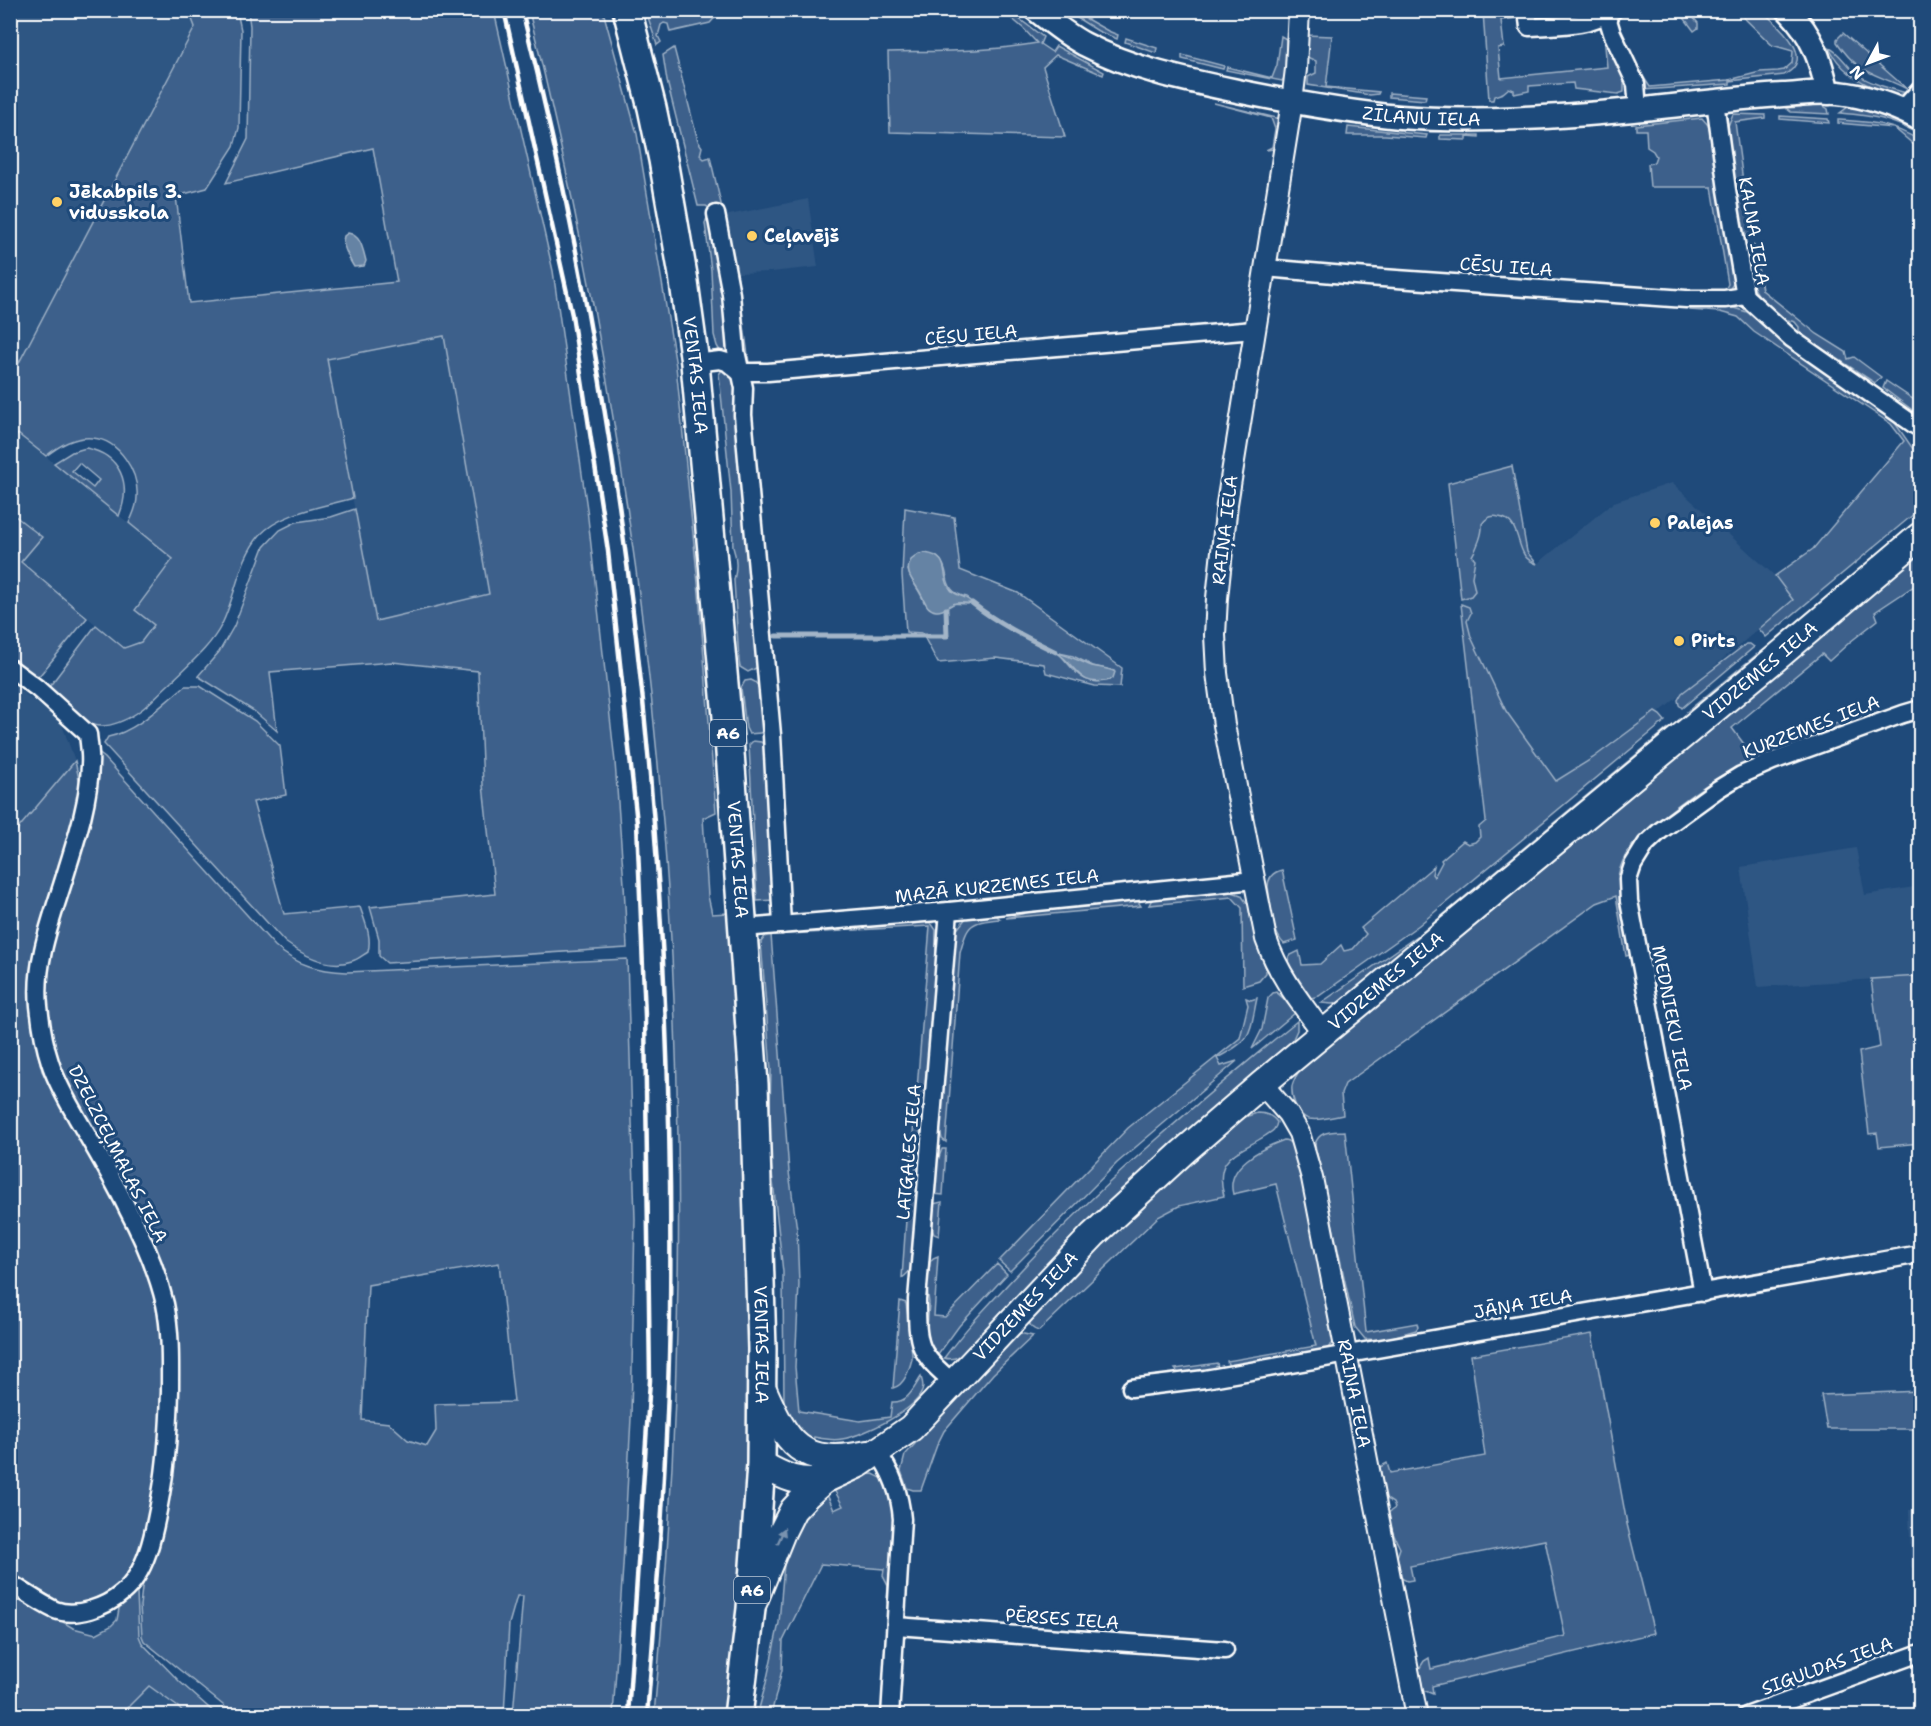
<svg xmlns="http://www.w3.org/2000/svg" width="1931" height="1726" viewBox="0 0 1931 1726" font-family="'Shantell Sans',sans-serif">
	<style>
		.built { fill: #2e5683 }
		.green { fill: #3c618b; stroke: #9eb0c5; stroke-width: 1.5; fill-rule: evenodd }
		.water { fill: #6583a4; stroke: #a3b5c8; stroke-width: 1.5 }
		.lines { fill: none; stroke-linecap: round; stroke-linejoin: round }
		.stream { stroke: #a3b5c8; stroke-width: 5 }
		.minor-casing { stroke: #fff; stroke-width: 21 }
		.tertiary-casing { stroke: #fff; stroke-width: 24 }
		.secondary-casing { stroke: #fff; stroke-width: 27 }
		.primary-casing { stroke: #fff; stroke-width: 30 }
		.trunk-casing { stroke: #fff; stroke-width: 32 }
		.minor { stroke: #1f4a7a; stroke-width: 16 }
		.tertiary { stroke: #1f4a7a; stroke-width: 20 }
		.secondary { stroke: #1f4a7a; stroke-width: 22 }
		.primary { stroke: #1f4a7a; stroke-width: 26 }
		.trunk { stroke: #1f4a7a; stroke-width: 27 }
		.rail { stroke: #fff; stroke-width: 4.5 }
		.oneway { fill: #7992af }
		.poi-dot { fill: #ffd166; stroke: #1f4a7a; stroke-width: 2 }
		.labels { text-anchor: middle; stroke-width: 6; stroke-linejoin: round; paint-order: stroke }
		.shield { fill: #1f4a7a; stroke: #bcc9d7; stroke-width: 1.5 }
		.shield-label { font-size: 16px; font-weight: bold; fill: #fff }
		.street-label { font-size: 18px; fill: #fff; stroke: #1f4a7a }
		.poi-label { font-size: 18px; font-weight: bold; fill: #fff; stroke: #1f4a7a; text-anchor: start }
	</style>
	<rect width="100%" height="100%" fill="#1f4a7a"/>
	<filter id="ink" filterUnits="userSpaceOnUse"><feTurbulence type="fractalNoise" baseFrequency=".0167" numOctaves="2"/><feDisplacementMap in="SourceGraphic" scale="12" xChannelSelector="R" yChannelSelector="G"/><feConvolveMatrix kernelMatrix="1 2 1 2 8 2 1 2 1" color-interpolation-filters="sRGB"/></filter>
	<g filter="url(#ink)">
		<!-- built -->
		<g class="built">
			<polygon points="11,11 189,11 195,27 11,378"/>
			<polygon points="808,199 818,267 771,272 737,273 724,216"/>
			<polygon points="445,336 489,594 375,621 327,359"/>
			<polygon points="18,434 173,559 135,609 155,625 141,642 128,645 124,648 21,562 42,537 11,512 10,443"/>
			<polygon points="1512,466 1527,552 1537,564 1614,502 1672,483 1775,576 1793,600 1628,739 1495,833 1486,821 1448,483"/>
			<polygon points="11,683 61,722 75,761 11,837"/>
			<polygon points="1856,848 1865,895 1920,886 1920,976 1758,987 1741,867"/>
			<polygon points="1909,1510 1920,1510 1920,1567 1911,1568"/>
			<polygon points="149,1686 178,1707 185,1715 120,1716"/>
		</g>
		<!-- green -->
		<g class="green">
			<path d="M189,11H237L241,30L239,128L234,146L207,188L176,196L189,303L397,282L373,148L226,183L248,139L250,26L248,11H494L553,271L587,509L615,762L624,884L627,948L387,963L379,956V939L370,907L495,894L483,785L478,671L392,662L270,672L277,731L254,711L198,676L219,652L234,626L264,547L280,530L296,522L331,517L355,509L376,621L489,594L444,336L327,359L353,498C323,507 282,512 260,535C239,559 236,595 222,624C210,648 187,666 168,685C159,693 151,703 141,710C129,719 109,729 94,725C77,720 62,699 49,687L96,625L124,648L141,642L154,625L135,610L173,559L129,523C133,515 137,506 137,497C139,472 119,440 93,438C74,436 59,446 46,456L18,434L11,443V378L195,27Z"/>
			<path d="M529,11H603L637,134L676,366L699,593L716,812L703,818L708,896L712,914L728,913L737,1062L741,1080L749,1355L747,1423L744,1527L726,1715H654C672,1523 681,1331 678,1138C673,759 620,378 529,11Z"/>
			<polygon points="646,11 646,10 721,11 710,23 670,32 668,24 664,23 661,25 658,36 661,42 657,45"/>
			<path d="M1003,11H1009L1043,37L1040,44L1052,52L1056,46L1104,72L1103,75L1056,55L1043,67L1065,137L890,132L888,52C938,51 988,52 1037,43L1023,28Z"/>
			<polygon points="1483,11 1492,11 1493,15 1503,14 1503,11 1521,11 1521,15 1517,18 1501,20 1504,47 1498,48 1501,78 1607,67 1604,36 1630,84 1624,85 1624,92 1618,94 1574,89 1573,83 1529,86 1529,91 1514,94 1514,90 1509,88 1503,93 1494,96 1493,100 1489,100"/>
			<polygon points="1530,11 1590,11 1584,13 1531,19"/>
			<polygon points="1679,11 1691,11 1691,15 1698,23 1698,28 1694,31"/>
			<path d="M1737,11H1762C1778,25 1818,58 1784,75L1730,81V84L1642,90L1625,49L1650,87L1729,80L1760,72L1778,71L1784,70L1792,63L1793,51L1772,45Z"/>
			<polygon points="1076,13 1108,31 1118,35 1117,39 1098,31 1074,16"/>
			<path d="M1843,33L1907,89C1874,72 1860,76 1837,42V39Z"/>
			<polygon points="1305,35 1332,36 1326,87 1379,92 1378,94 1370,95 1308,85 1308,77 1316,73 1316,61 1307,57"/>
			<path d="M1281,36L1286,39C1286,53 1290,70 1282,81L1226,70L1227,67L1272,78L1277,65Z"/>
			<polygon points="1126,38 1157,48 1156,53 1125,42"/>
			<polygon points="674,48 698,141 702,147 700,155 704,159 710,157 722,208 715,211 706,206 698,206 667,81 663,55"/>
			<path d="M1829,48C1838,50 1847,67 1857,74C1871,84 1889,88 1906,93C1898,97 1891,93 1883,91C1860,83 1840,70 1829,48Z"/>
			<polygon points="1182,55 1224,66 1223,69 1182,59"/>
			<polygon points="1389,93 1426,96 1425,100 1389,97"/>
			<polygon points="1214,103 1277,118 1279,129 1274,149 1266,150 1272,147 1275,129 1271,118"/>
			<polygon points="1802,105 1822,105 1828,109 1829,114 1791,112 1786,108 1801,107"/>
			<path d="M1848,107C1873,108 1898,120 1920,131V135C1890,118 1874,116 1840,113Z"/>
			<polygon points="1733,114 1765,115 1765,118 1735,122 1744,189 1753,237 1746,236 1744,229 1741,228 1728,154 1728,126"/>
			<polygon points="1780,116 1828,119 1829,123 1780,119"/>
			<polygon points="1702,118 1708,125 1711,136 1735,281 1729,290 1724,292 1728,284 1712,187 1650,187 1648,164 1654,162 1656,156 1653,151 1647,147 1646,130 1636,130 1636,125"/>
			<path d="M1838,120C1871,122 1892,123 1920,141V150L1894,128L1838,123Z"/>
			<polygon points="1348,127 1427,135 1426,138 1385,135 1347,135"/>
			<polygon points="1440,135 1479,135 1479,137 1467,136 1467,140 1440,139"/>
			<polygon points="707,218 711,222 729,330 729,351 726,353 720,351 717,346 714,335 711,270 705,223"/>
			<path d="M1754,245L1762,290L1817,334L1846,352L1848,359L1854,357L1881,377L1875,383L1807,339L1799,333V327L1795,322L1788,320L1783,321C1764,303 1752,293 1747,267C1746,259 1745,255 1748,248Z"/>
			<polygon points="737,273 749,363 762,362 762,365 745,364 733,274"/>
			<polygon points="1691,306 1727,306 1747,312 1779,339 1893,420 1913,449 1920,452 1920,509 1766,637 1759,629 1793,600 1775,576 1813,549 1904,441 1891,424 1754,332 1738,317 1720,312 1690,310"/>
			<path d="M723,369L736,380L758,667L748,672L740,667L739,661L734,580C737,569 737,558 733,547L731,492L720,384L719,374Z"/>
			<polygon points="1886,381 1920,404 1920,411 1915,412 1883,388"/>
			<path d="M86,448C121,455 132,484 119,516L54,463L72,452ZM79,463L99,480L93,488L72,471Z"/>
			<path d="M1512,466L1527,552L1537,564C1532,562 1528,560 1525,556C1516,543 1519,520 1499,517C1492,515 1486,518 1482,524C1483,533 1477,548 1472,556L1475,559L1472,577L1475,591L1471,596L1461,599L1448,483Z"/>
			<path d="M905,508L954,517L960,570L1018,593L1122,668L1120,687L1095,686L1046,673L1044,664L996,658L938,663L922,633L906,632L902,575ZM936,556C954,570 938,591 967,597L968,604L924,602C920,590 911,582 908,570ZM1059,653L1073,656L1093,666L1114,671L1110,680C1082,687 1075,671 1059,653Z"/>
			<path d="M10,512L42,537L21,562L87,618L40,675C29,678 19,666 11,659Z"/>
			<polygon points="1920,518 1920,524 1780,638 1776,639"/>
			<path d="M1920,548V582L1875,612L1878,620L1850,642L1829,661L1822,654L1732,728L1753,756L1804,734L1862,715L1855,721C1816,735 1774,748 1736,768C1708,782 1681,802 1657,822C1637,840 1624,849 1618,876L1630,955L1626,956L1616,896L1597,903L1345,1084L1341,1094L1343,1115C1333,1117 1320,1121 1309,1119C1297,1116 1291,1098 1292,1086C1294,1078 1299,1071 1303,1065Z"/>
			<polygon points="1461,604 1469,607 1471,613 1467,621 1471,637 1506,711 1556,781 1593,758 1655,712 1660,715 1665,721 1419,925 1319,996 1311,998 1288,963 1289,956 1299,951 1302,965 1320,964 1341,945 1344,951 1353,949 1366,934 1361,928 1434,866 1432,874 1434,877 1442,862 1441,860 1463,841 1468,844 1475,842 1480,837 1479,827 1486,821"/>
			<polygon points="1746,644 1750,644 1754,647 1682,708 1679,705 1678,700 1682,693"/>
			<polygon points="1756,655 1753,663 1695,710 1688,711"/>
			<polygon points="751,680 755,682 759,687 764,727 763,731 760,733 749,734 746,728 741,688 745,681"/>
			<path d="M185,686H200L255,721L280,746L286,795L253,802L284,914L360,907C365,922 372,936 368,952C363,955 357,960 352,961C329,969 303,955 285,942L104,744L108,737C138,731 162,704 185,686Z"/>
			<polygon points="1667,729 1667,732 1344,1001 1332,1004 1321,1003 1420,934"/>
			<polygon points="753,741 761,742 765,746 773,900 757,901 749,745"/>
			<path d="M97,752L105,758L275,946C296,965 319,971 347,972L627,959L635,1219L631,1418L623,1566L613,1715H513L523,1596H517L509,1624L504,1715H233L223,1705L144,1641L142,1636L140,1606L142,1588L152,1548L176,1337L94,1129L79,1110L59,1069L43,1000L45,975ZM499,1263L514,1402L435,1404L436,1431L427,1446L408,1440L389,1423L362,1420L368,1285Z"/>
			<polygon points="75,761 81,788 32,978 32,1028 42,1071 67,1118 107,1182 149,1272 159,1306 164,1343 162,1391 162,1444 153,1504 140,1547 133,1568 125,1581 114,1591 96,1601 79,1605 61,1603 11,1574 11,837"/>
			<path d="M1282,870L1297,940L1284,944C1271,931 1271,904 1268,887C1268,878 1273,872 1282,870Z"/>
			<polygon points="1229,891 1241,895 1249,906 1256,938 1266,969 1266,973 1259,981 1243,986 1242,908 1232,897 1149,905 1152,899 1155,898"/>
			<polygon points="1122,900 1137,900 1141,906 1006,918 1033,911 1066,906"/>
			<path d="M976,915H996L1000,919C969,922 968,924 960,953L946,1142L942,1139L939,1125L955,932L966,918Z"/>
			<polygon points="922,920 931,923 936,930 935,1005 924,1105 920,1112 915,1114 930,926 854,930 858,927"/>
			<path d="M837,928L841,931L771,935L789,1172L797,1230L799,1284L795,1367L799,1411L860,1421L890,1417L892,1402C908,1403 913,1389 921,1377C922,1380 923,1384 923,1387C921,1409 862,1436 842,1439C832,1441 824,1439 814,1437L812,1445L804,1440L784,1407L783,1272L769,1145L771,1070L761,942L767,934Z"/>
			<polygon points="1920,976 1920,1048 1913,1048 1914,1068 1920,1068 1920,1143 1879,1147 1877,1133 1869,1134 1859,1052 1880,1047 1871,979"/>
			<polygon points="1276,992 1284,999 1295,1013 1252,1049 1262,1029 1268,998 1273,993"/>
			<path d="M1246,998L1251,1000L1257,998C1249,1036 1253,1039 1217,1058L1221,1066L1237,1061L1117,1163L1010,1271L999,1261L1128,1128L1240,1038L1248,1005Z"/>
			<path d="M1297,1021V1030L1292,1041L1256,1073L976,1342C966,1351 958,1362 944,1358C967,1326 995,1298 1022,1269C1107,1179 1201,1099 1297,1021Z"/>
			<path d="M1257,1113C1265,1113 1272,1115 1277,1122C1276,1130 1271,1132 1265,1136C1237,1154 1213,1156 1224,1196L1179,1206L1158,1217L1039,1331C1032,1329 1029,1326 1029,1319L1122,1223L1242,1118Z"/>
			<polygon points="914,1121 920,1125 921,1147 916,1169 910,1171"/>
			<path d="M1345,1131L1366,1332L1417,1323L1418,1327L1416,1330L1382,1340L1365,1339L1355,1327L1315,1145C1318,1130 1333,1132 1345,1131Z"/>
			<path d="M1284,1140C1294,1141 1296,1154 1299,1162L1333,1333V1343L1322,1353L1229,1368L1227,1361L1316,1346L1276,1184L1233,1194C1225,1166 1262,1148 1284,1140Z"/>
			<polygon points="942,1149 946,1149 943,1195 934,1194 936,1165"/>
			<path d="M908,1191C912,1192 914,1193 916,1197C919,1205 914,1259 911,1268C909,1273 906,1275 902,1278Z"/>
			<polygon points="942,1202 939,1236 934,1234 931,1226 933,1204"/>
			<polygon points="938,1256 934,1316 945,1317 997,1264 1007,1274 959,1326 938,1355 930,1343 927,1330 929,1303 927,1288 930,1262 933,1258"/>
			<path d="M900,1301L906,1303C907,1312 913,1354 912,1359C909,1370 905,1385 893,1388Z"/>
			<polygon points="1019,1333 1033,1336 993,1374 944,1431 937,1445 921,1490 913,1490 907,1488 901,1471 905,1455 1010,1338"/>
			<path d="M1592,1334L1627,1524L1654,1633L1432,1686L1433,1694L1423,1690L1419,1669L1424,1661L1429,1658L1431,1669L1565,1636L1545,1540L1410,1566L1413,1580L1407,1581L1401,1578L1397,1557L1400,1548C1394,1537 1390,1526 1388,1513L1395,1508L1393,1503L1385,1498L1380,1467L1387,1463L1390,1473L1485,1456L1471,1355Z"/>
			<polygon points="1217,1363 1218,1368 1216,1370 1180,1375 1175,1369"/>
			<polygon points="1920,1391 1920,1429 1827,1429 1821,1395"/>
			<path d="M873,1474C877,1476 881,1477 885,1481C900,1501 891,1576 890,1603L887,1602L888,1586L883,1576L884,1569L821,1564L783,1641L782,1670L771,1715L757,1716L766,1683L779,1623L785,1552L797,1520L825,1490L834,1510L843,1506L832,1486L862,1475Z"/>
			<polygon points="134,1588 137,1593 139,1636 142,1643 180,1682 217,1715 185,1715 178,1707 149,1686 120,1715 11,1716 11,1591 73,1628 96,1634 111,1626 117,1620 120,1603"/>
			<polygon points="1920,1670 1920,1715 1916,1715 1912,1673"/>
		</g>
		<!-- water -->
		<g class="water">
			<path d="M348,233C361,235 363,250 366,261L364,266L354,267C350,261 344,248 343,241L344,236Z"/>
			<path d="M925,553C953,557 939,576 951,590C957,597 967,596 972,603C966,604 959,601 953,604C947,607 943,612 936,611C926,609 925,601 921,594C915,582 903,574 911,560L919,554Z"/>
			<path d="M1056,652C1069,656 1080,661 1092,666C1100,668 1109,668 1115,672L1113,678L1110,680C1077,688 1079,667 1056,652Z"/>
		</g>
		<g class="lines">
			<!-- stream -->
			<g class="stream">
				<path d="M972,603C997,623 1027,638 1056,652"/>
				<polyline points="776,636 947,636 946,609"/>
			</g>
			<defs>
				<g id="minor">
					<path d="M1527,10L1529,27C1559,25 1588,27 1614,10"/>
					<polyline points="1605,10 1612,33 1636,84 1638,109"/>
					<polyline points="1715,101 1727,190 1745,296 1792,339 1916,426"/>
					<polyline points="1902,110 1920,90"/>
					<polyline points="716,214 731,294 736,351 744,388 743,415 772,735 782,925"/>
					<polyline points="1265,268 1368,277 1686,299 1725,299 1745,296"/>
					<polyline points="695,363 720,360 727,362 739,372 768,372 1254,330"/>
					<path d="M10,668L37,688L88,734C89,745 91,755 90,765C89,799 78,834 68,866C55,911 34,958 39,1006C41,1025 44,1044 50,1062C56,1082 67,1100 77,1118C94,1147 112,1177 127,1208C143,1238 157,1270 165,1304C171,1333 170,1361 170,1391C169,1426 167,1460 161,1494C155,1526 149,1571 122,1593C106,1607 76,1618 55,1610C40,1603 25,1592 10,1583"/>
					<path d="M949,911L917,1300C917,1346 918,1353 954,1383"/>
					<polyline points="743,928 949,911 1254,880"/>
					<polyline points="1703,1293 1629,901 1628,880 1633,865 1646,844 1660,831 1718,789 1741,775 1773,761 1903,714 1920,709"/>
					<polyline points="1131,1388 1205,1379 1920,1254"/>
					<path d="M877,1452C893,1473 900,1494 902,1519L890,1716"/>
					<polyline points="896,1626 1225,1650"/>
					<polyline points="1746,1716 1920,1653"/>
				</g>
				<g id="tertiary">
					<path d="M1299,10L1296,69L1292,102L1227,504L1217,598L1215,635L1217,673L1224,725L1266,939C1279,976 1300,1002 1323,1033"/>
					<path id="s1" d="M1262,1084L1288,1114L1299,1133L1312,1178L1417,1716"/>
				</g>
				<g id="secondary">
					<path id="s2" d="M1036,10C1051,22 1067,35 1084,44C1132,69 1185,80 1237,91C1291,102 1345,112 1400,117C1475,123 1558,117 1633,110C1683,105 1733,98 1783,95C1801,94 1820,91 1838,93C1867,96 1895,106 1920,119"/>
					<path d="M1788,10C1813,36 1820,58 1828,93"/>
				</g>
				<g id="primary">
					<path d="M762,1387C787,1444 800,1468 868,1454"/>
					<path d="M761,1464C784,1477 798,1484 824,1480"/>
					<path id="s3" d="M754,1601L782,1532L793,1510L807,1495L824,1480L859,1464L911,1428L1093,1235L1183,1152L1262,1084L1775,659L1920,536"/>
				</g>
				<g id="trunk">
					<path id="s4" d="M627,10L652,108L663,160L683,275L695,363L729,739L754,1084L762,1349L761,1464L751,1609L738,1716"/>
				</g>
			</defs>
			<!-- minor casing -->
			<use href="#minor" class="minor-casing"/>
			<!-- tertiary casing -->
			<use href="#tertiary" class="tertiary-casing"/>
			<!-- secondary casing -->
			<use href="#secondary" class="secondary-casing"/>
			<!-- primary casing -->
			<use href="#primary" class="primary-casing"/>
			<!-- trunk casing -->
			<use href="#trunk" class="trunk-casing"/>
			<!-- minor -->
			<use href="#minor" class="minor"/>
			<!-- tertiary -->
			<use href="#tertiary" class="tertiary"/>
			<!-- secondary -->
			<use href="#secondary" class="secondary"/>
			<!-- primary -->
			<use href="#primary" class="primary"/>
			<!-- trunk -->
			<use href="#trunk" class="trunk"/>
			<!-- rail -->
			<g class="rail">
				<polyline points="504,10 572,315 608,551 637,823 645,1016 650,1380 628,1716"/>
				<path d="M522,10C629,435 675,873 670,1311C668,1446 658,1581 647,1716"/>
			</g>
		</g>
		<!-- one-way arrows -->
		<defs><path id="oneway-solid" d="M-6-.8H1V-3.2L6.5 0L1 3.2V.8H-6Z" transform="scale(1.5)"/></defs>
		<use class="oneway" href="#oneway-solid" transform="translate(781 1536) rotate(-66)"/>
	</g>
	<!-- markers -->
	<g class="poi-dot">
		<circle cx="57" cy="202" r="6"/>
		<circle cx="752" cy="236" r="6"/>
		<circle cx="1655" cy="523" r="6"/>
		<circle cx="1679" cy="641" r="6"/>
	</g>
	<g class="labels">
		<!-- shield labels -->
		<g class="shield">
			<rect x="710" y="720" width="36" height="26" rx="4.5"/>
			<rect x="734" y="1577" width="36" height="26" rx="4.5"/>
		</g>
		<g class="shield-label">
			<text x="728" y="739">A6</text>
			<text x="752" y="1596">A6</text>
		</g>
		<!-- street labels -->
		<g class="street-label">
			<text dy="6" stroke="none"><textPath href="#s2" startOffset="406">ZĪLĀNU IELA</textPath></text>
			<text transform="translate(1754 231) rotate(80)" y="6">KALNA IELA</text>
			<text transform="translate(1506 267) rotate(4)" y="6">CĒSU IELA</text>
			<text transform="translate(971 335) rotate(-5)" y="6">CĒSU IELA</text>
			<text dy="6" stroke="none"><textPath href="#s4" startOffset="372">VENTAS IELA</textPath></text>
			<text transform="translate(1225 530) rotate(-83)" y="6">RAIŅA IELA</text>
			<text dy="6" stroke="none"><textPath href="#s3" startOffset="1383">VIDZEMES IELA</textPath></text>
			<text transform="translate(1811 727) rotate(-21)" y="6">KURZEMES IELA</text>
			<text dy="6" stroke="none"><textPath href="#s4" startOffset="858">VENTAS IELA</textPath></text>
			<text transform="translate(997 886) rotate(-6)" y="6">MAZĀ KURZEMES IELA</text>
			<text dy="6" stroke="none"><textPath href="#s3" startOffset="897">VIDZEMES IELA</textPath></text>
			<text transform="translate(1672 1018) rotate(79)" y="6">MEDNIEKU IELA</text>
			<text transform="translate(909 1152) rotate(-85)" y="6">LATGALES IELA</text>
			<text transform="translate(118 1154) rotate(63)" y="6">DZELZCEĻMALAS IELA</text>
			<text transform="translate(1523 1304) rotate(-10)" y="6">JĀŅA IELA</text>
			<text dy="6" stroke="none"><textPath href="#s3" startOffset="411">VIDZEMES IELA</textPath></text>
			<text dy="6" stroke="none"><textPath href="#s4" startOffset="1344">VENTAS IELA</textPath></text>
			<text dy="6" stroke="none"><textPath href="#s1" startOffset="328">RAIŅA IELA</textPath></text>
			<text transform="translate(1062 1619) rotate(4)" y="6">PĒRSES IELA</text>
			<text transform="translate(1827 1666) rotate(-20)" y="6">SIGULDAS IELA</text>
		</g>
		<!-- poi labels -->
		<g class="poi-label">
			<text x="69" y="198">Jēkabpils 3.<tspan x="69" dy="21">vidusskola</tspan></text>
			<text x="764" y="242">Ceļavējš</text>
			<text x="1667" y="529">Palejas</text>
			<text x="1691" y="647">Pirts</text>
		</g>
	</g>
	<!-- margin -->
	<rect width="1931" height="1726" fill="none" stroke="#1f4a7a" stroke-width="36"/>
	<rect x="18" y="18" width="1895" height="1690" fill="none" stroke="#fff" stroke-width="2" filter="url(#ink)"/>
	<!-- north arrow -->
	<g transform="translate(1868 63) rotate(229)" stroke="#1f4a7a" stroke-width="4.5" paint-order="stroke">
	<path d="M0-4.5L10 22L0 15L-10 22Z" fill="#ffffff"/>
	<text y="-9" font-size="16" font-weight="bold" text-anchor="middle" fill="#ffffff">N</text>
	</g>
</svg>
